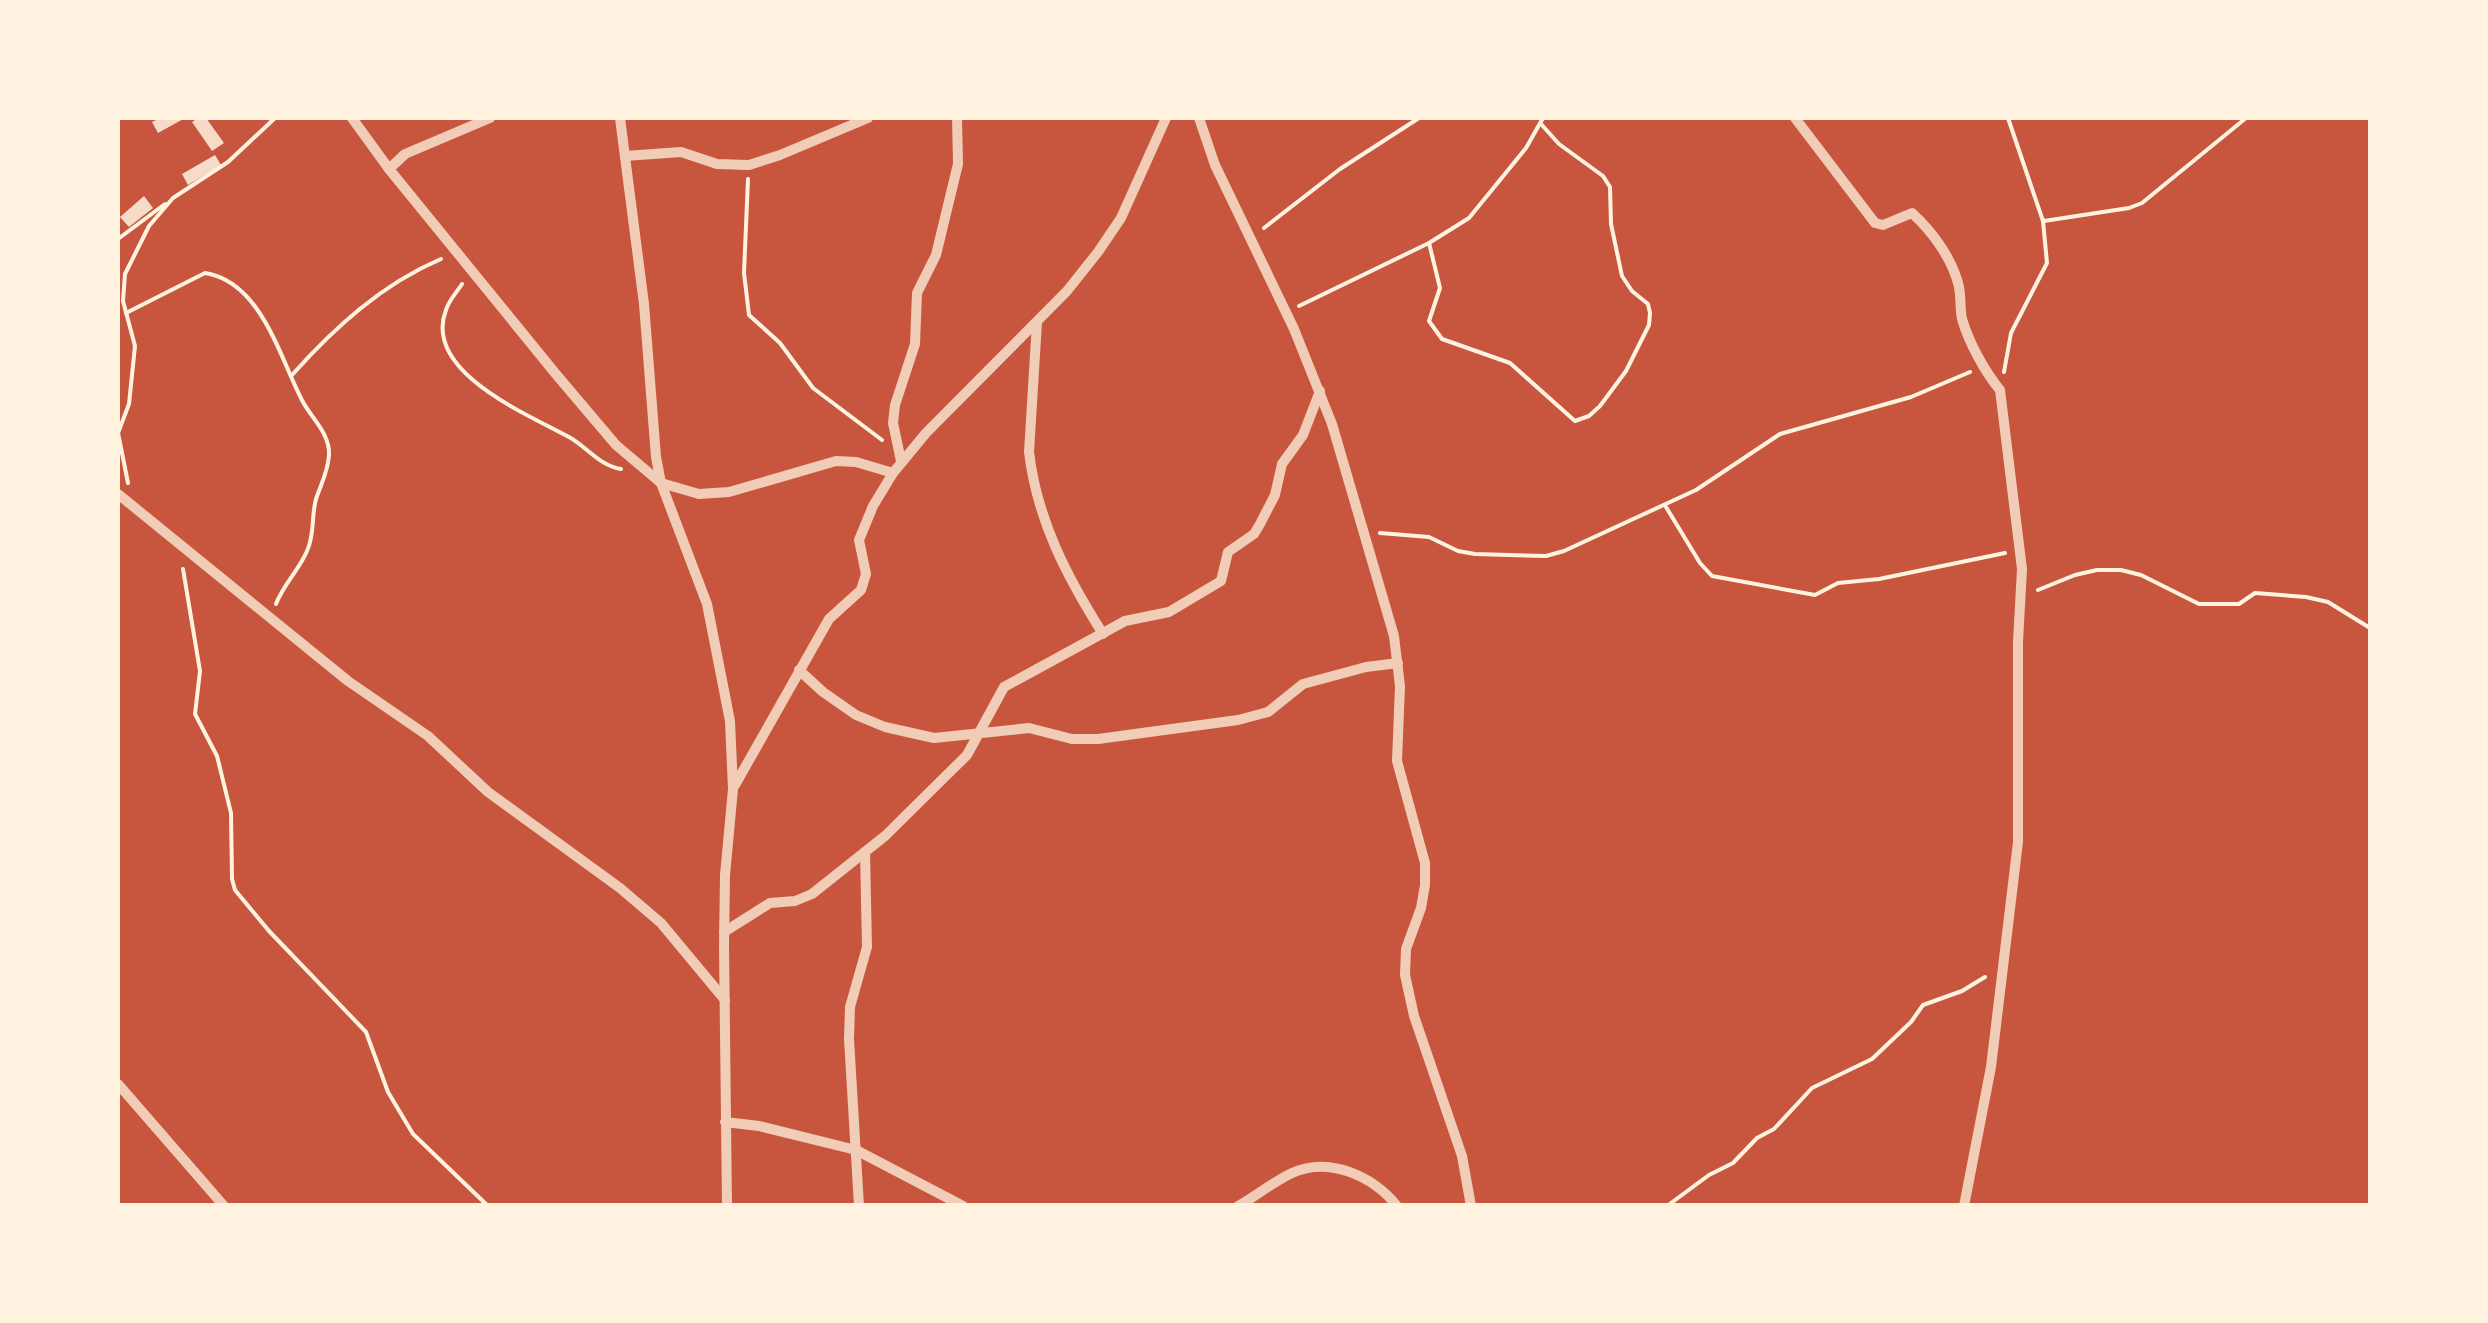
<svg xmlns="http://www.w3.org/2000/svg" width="2488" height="1323" viewBox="0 0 2488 1323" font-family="Rubik,sans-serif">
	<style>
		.building { fill: #f7dbc8 }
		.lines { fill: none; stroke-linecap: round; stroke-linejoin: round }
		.path { stroke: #fff3e0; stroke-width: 4 }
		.minor { stroke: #f1ccb7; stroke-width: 10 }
	</style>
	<rect width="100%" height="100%" fill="#c8553d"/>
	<!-- building -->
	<g class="building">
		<polygon points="160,118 185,118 158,133 152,122"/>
		<polygon points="198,118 206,118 224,143 212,151 192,122"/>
		<polygon points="215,155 221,165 188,185 182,174"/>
		<polygon points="144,196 153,208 129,227 120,217"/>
	</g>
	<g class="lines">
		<!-- path -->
		<g class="path">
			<polyline points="748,179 744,273 749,315 780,343 813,388 882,440"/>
			<polyline points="2044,221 2129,208 2142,203 2246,118"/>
			<polyline points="1264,228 1340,169 1419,118"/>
			<polyline points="118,239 165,204"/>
			<polyline points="1429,243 1440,288 1429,321 1442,339 1510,363 1575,421 1589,416 1600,406 1626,371 1649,325 1650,313 1648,304 1632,291 1622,276 1611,224 1610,187 1603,176 1559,144 1541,124"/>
			<path d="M462,284C457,292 449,300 446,310C422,372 529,415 569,437C587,447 600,466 621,469"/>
			<polyline points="1299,306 1429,243 1469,218 1526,148 1543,118"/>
			<path d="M126,313L205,273C262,282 280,359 303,402C313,420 330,434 329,455C328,472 321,484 316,499C311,517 315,534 307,551C299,570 283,585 276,604"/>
			<polyline points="2004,372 2011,333 2047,263 2043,221 2008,118"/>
			<path d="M292,375C334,328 382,284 441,259"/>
			<polyline points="128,483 118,433 129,404 135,346 123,301 125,274 149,226 173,198 228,162 275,118"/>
			<polyline points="1666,507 1700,563 1712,576 1815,595 1838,583 1879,579 2005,553"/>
			<polyline points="1380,533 1429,537 1458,551 1475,554 1546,556 1564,551 1696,490 1780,434 1911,397 1970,372"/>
			<polyline points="183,569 200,671 195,714 217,756 231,813 232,879 235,890 269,931 366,1032 388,1092 413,1134 488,1206"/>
			<polyline points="2038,590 2075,575 2097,570 2121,570 2141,575 2199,604 2239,604 2255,593 2306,597 2328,602 2370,628"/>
			<polyline points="1667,1206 1709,1175 1733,1163 1757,1138 1774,1129 1812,1088 1872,1059 1911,1022 1923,1005 1962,991 1985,977"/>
		</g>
		<!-- minor -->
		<g class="minor">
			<polyline points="352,118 389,169 555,373 616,445 661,483 699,494 729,492 836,461 856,462 893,473"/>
			<polyline points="620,118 644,304 656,457 661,483 707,604 730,721 733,789 725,875 724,946 727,1206"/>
			<polyline points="1199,118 1215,165 1294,329 1332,424 1394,636 1400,686 1397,761 1425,863 1425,885 1421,908 1406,949 1405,975 1414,1016 1462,1156 1471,1206"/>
			<path d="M1795,118L1875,223L1883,225L1912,213C1933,232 1953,260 1959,287C1961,298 1960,309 1962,319C1969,343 1985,372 2000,390L2022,569L2018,642V842L1991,1067L1964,1206"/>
			<polyline points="625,156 681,152 717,164 749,165 780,155 868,118"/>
			<polyline points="389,169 405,154 490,118"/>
			<path d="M1037,322L1029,452C1037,520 1067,577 1103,634"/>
			<polyline points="901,461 893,423 895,405 915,344 917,293 936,255 958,164 957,118"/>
			<polyline points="118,494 348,681 428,736 488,792 620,888 661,923 725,1000"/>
			<polyline points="799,670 823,692 856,715 885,727 934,738 1029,728 1072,739 1098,739 1238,720 1268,712 1303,684 1366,667 1398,663"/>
			<polyline points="735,785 829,619 861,590 866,574 859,540 873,506 893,473 926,433 1067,291 1098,252 1121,218 1166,118"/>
			<polyline points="724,932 770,903 795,901 812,894 885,836 967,755 1004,687 1125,621 1169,612 1221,581 1228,552 1254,534 1260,524 1275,495 1282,464 1303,435 1320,391"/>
			<polyline points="118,1084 224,1206"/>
			<polyline points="725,1122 759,1126 856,1150 963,1206"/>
			<polyline points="859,1206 849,1039 850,1007 867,947 865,852"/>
			<path d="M1238,1206C1256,1196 1273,1182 1292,1173C1329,1156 1373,1176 1397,1206"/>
		</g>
	</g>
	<!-- border -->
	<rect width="2488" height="1323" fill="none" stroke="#fff3e0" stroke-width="240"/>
</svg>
